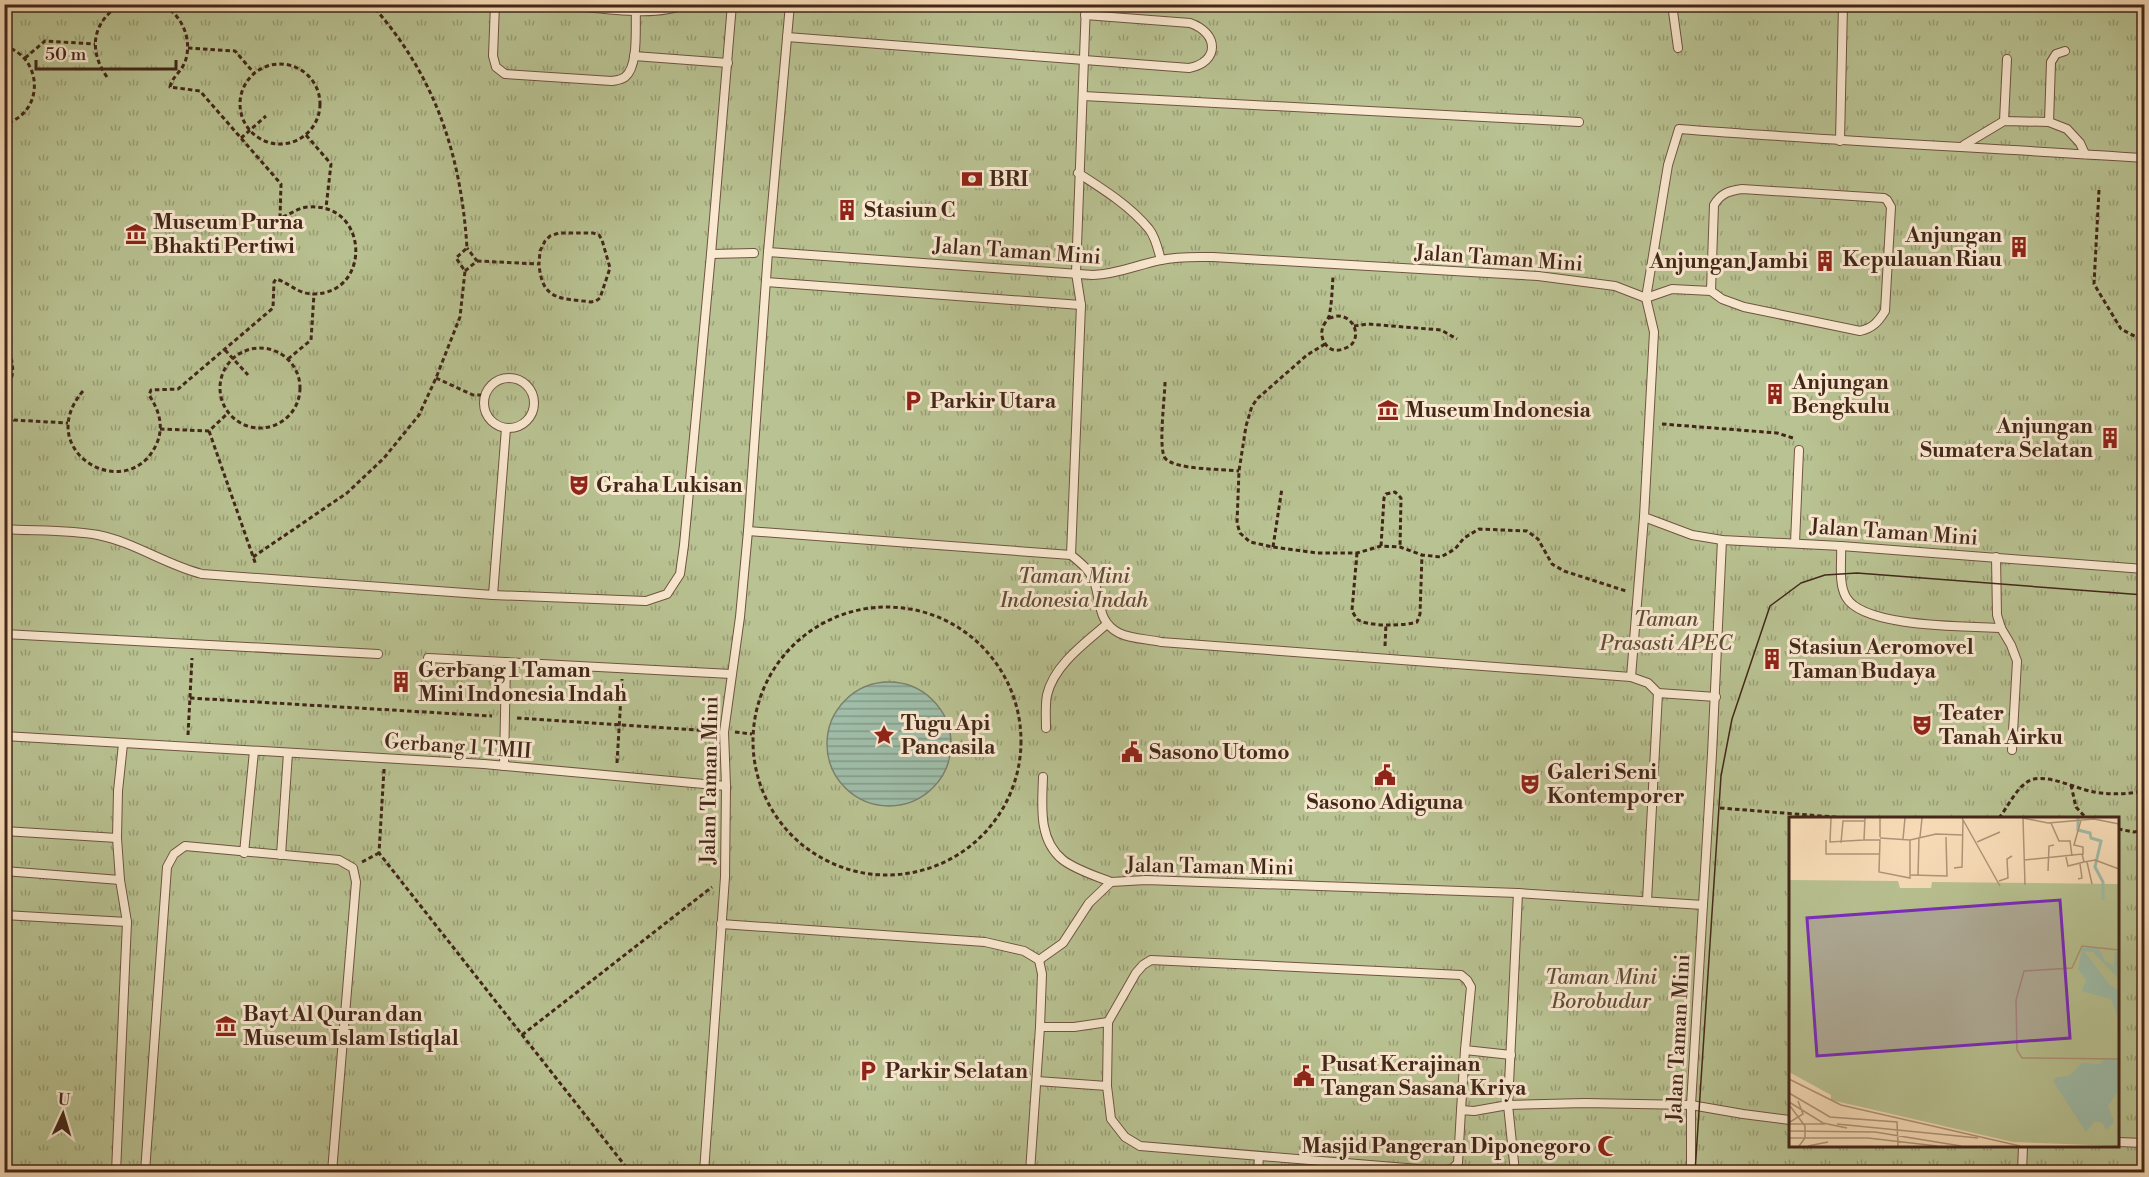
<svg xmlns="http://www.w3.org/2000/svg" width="2149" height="1177" viewBox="0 0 2149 1177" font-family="'Libre Bodoni',serif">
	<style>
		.park { fill: url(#park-tufts); stroke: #7e7456; stroke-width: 1.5; fill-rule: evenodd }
		.water { fill: url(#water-rules); stroke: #7a816f; stroke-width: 1.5 }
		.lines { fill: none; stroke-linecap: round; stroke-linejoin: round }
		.service-casing { stroke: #705441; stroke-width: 10 }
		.path { stroke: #422719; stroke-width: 3; stroke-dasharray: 4.5 3; stroke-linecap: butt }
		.service { stroke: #fae9d1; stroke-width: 8 }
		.tram { stroke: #422719; stroke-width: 1.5 }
		.labels { text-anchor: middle; stroke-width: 6; stroke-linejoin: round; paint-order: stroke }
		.poi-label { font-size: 21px; font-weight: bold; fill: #422719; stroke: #fae9d1; text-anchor: start }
		.street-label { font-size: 21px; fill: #422719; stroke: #fae9d1 }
		.park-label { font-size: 21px; font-style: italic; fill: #604e37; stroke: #fae9d1 }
		.inset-river { fill: none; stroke: #9fbda9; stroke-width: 3 }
		.inset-road { fill: none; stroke: #af9478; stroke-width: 1.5 }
		.view { fill: #7b2cbf; fill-opacity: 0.15; stroke: #7b2cbf; stroke-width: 3 }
		.inset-edge { fill: none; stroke: #422719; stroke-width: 3 }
	</style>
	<defs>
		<pattern id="park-tufts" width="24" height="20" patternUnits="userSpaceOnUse" patternTransform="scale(1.5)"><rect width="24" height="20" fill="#b9c292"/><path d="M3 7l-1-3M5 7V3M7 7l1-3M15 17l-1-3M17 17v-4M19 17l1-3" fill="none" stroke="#989e76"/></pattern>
		<pattern id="water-rules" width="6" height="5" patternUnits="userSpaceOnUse" patternTransform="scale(1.5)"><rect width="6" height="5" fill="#9fbda9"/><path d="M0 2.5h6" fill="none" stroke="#839a89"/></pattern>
	</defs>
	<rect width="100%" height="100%" fill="#f8ddb8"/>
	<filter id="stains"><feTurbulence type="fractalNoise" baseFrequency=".00333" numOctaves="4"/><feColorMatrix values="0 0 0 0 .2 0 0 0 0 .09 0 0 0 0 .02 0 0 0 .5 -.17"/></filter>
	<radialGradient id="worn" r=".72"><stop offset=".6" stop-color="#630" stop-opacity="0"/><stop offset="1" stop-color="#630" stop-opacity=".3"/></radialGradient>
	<!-- park -->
	<path class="park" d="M5,5H2144V1172H5ZM1790,818H2118V1146H1790Z"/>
	<!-- water -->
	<circle class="water" cx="889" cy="744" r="62"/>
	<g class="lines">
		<defs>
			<g id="service">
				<path d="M495,4L493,56L496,67L505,74L612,81C617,80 621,80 625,77C639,66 635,27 636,10"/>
				<polyline points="1672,4 1678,48"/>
				<path d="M572,6C604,8 656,18 685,4"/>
				<path d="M787,37L1189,68C1220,62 1219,33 1190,23L1085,15"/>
				<polyline points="634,56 728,63"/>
				<polyline points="1083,96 1579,122"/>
				<polyline points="2004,121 2007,59"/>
				<polyline points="2049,122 2051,62 2056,54 2065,51"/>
				<polyline points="1840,141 1843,4"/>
				<polyline points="1964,145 2004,121 2049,122 2067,129 2080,143 2085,154"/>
				<path d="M2144,158C1989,148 1834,141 1679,129L1668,165L1646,298L1654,332L1644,517L1692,535L1722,540L1841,546L2144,569"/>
				<path d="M1078,173C1103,189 1130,206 1149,229C1156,238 1158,250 1161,260"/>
				<path d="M768,252L1093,275C1119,274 1136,265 1161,260C1179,256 1196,257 1213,257L1538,276L1615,286L1646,298"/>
				<polyline points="711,254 754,253"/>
				<polyline points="766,282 1081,305"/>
				<path d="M1646,298L1672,289L1711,291L1722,299L1744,307L1860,331C1873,328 1878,322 1885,311L1891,207L1887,200L1884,198L1742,189C1729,191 1721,193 1714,205L1711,291"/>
				<circle cx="509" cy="403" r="25"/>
				<path d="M4,529C33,531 70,530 98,535C134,542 166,565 202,574L493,595L646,601L667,594L680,574L684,545L711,254L732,4"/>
				<path d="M748,531L1071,555C1081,563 1091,571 1095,584C1101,603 1098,622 1119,633C1131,639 1148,639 1161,642L1631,677L1648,683L1658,693L1716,697"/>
				<polyline points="1795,543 1799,450"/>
				<path d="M1841,546C1842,561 1838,583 1846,597C1863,628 1967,626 2001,628"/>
				<polyline points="1071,555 1081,305 1076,273 1086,4"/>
				<polyline points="1996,557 1997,615 2001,628 2011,645 2017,661 2012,750"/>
				<polyline points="493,595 506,428"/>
				<polyline points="4,634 378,654"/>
				<polyline points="428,658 731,674"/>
				<polyline points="1631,677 1644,517"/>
				<path d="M1046,728C1046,717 1045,705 1047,695C1054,665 1085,643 1107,624"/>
				<polyline points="4,736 484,764 726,786"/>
				<polyline points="504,766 506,662"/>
				<path d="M1043,777C1042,806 1038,840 1063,860C1076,870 1096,876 1111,882"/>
				<polyline points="4,831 117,838"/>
				<polyline points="244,853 254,751"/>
				<polyline points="281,855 288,753"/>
				<polyline points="4,871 120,880"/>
				<polyline points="1647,901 1658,693"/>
				<polyline points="4,915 127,922"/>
				<polyline points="721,924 985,942 1024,951 1039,960"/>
				<polyline points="1039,960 1063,943 1089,903 1111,882 1146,880 1518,893 1703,905"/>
				<polyline points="1040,1027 1074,1027 1108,1022"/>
				<polyline points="1511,1055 1465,1050 1471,987 1467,980 1461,975 1151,960 1143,965 1136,973 1108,1022 1107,1086 1111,1119 1125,1137 1140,1146 1443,1171 1452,1169 1458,1163 1461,1110 1474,1111 1508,1105 1585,1103 1691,1105 1743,1114 1790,1120"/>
				<polyline points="1037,1081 1107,1086"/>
				<polyline points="1461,1110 1465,1050"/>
				<polyline points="2118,1142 2144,1143"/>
				<polyline points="116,1172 127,922 120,880 117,838 118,791 123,744"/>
				<polyline points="145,1172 167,867 174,854 185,846 339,860 353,868 356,882 332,1172"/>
				<polyline points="704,1172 725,877 726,786 724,732 740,617 748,531 768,252 790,4"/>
				<polyline points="1030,1172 1040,1027 1042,974 1039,960"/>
				<polyline points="1258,1172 1259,1156"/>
				<polyline points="1327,1172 1328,1162"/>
				<polyline points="1515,1172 1508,1105 1518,893"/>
				<polyline points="1691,1172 1691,1105 1712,754 1722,540"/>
				<polyline points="2022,1172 2023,1146"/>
			</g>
		</defs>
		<!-- service casing -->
		<use href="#service" class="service-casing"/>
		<!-- path -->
		<g class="path">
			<path d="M4,46C44,57 45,114 4,124"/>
			<polyline points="188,48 235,51 254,73"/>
			<polyline points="25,58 45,41 95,44"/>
			<circle cx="280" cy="104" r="40"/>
			<path d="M107,77C88,50 92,22 121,4"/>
			<polyline points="306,135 331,164 326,208"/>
			<polyline points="241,138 266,116"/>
			<polyline points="2099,190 2094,284 2121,329 2138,338 2144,338"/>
			<path d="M477,261L539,264L540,251L545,241L550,236L559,233H593L599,235L602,240L610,268L600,298L596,301L591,302C560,298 542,301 539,264"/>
			<polyline points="465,271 477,261 467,248"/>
			<path d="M1329,318C1332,318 1335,316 1338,316C1352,316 1361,333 1352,344C1348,348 1340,351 1334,350C1325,348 1319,336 1323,327C1324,323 1328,320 1329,316C1332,303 1332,290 1333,277"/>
			<polyline points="1354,326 1368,324 1441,330 1457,339"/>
			<polyline points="1325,344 1307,355 1258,398 1252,406 1246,426 1239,471 1237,523 1240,533 1250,542 1273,547 1317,553 1357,553 1381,546 1400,547 1422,555 1441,557 1455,549 1464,538 1479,529 1527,531 1538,539 1552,564 1564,571 1626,591"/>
			<path d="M4,345C16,361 15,378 4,394"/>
			<circle cx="260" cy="388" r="40"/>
			<polyline points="225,350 248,375"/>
			<polyline points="288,359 311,340 314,294"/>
			<polyline points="436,378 473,395 486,395"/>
			<path d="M1165,382C1165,396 1158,448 1165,458C1174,470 1223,469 1239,471"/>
			<path d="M83,391C31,452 129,507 157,443C164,426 159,410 149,395L151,390L178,389L273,308L274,282L276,279C290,283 297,294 314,294C372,293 369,203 309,207C298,207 290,215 280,218L281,184L200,91L170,87C172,77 181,72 185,62C193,40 182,14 161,4"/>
			<polyline points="4,408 14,420 68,423"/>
			<polyline points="1662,424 1777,433 1793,438"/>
			<polyline points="160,429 209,431 228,413"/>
			<polyline points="209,431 256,565"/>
			<polyline points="1381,546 1384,498 1386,494 1395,492 1401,498 1400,547"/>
			<polyline points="1273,547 1282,488"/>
			<path d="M1357,553L1352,610C1353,613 1355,616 1357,619C1366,627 1406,626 1417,622L1420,614L1422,555"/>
			<path d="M253,557L347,493L384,458L419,415L436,378L460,317L465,271L456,258L467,248C461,154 435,75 371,4"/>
			<circle cx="887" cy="741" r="134"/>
			<polyline points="1385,646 1386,624"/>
			<polyline points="190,698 492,716"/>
			<polyline points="517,718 711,731"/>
			<polyline points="735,732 752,734"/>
			<polyline points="188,735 192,658"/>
			<polyline points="617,763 622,679"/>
			<polyline points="384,769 379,853 630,1172"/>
			<polyline points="2071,785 2076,807 2086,818"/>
			<polyline points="1720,808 1847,818"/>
			<path d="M1999,818C2007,808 2016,789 2027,782C2043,771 2076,789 2094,792C2112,795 2127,794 2144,791"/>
			<polyline points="2118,829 2134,832 2144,830"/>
			<polyline points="362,862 379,853"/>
			<polyline points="522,1035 712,887"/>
			<polyline points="2144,1092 2144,1095"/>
		</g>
		<!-- service -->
		<use href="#service" class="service"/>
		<!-- tram -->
		<polyline class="tram" points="1695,1172 1721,776 1732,719 1770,606 1801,583 1825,575 1857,573 2144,595"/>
	</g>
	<!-- icons -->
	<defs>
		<symbol id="bank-bare" viewBox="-9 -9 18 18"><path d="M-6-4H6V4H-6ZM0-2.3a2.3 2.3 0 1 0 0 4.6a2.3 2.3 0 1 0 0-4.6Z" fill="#8f2418" stroke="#fae9d1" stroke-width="2.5" paint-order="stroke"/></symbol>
		<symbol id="building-bare" viewBox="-9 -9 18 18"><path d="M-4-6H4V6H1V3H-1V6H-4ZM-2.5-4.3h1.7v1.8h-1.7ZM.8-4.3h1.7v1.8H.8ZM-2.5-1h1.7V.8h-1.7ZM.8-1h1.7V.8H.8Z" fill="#8f2418" stroke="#fae9d1" stroke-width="2.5" paint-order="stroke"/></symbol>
		<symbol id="museum-bare" viewBox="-9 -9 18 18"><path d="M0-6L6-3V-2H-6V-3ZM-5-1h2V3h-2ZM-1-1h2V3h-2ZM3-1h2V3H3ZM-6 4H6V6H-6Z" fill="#8f2418" stroke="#fae9d1" stroke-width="2.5" paint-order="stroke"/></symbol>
		<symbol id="parking-bare" viewBox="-9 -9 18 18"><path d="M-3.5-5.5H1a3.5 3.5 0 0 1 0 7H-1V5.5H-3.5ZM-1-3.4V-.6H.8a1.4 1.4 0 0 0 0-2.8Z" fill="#8f2418" stroke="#fae9d1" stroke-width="2.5" paint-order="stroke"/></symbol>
		<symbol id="theatre-bare" viewBox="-9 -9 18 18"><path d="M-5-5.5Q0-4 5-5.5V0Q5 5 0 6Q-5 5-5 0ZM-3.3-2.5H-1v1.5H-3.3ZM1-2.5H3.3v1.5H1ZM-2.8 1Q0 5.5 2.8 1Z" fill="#8f2418" stroke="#fae9d1" stroke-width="2.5" paint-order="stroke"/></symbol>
		<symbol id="sight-bare" viewBox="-9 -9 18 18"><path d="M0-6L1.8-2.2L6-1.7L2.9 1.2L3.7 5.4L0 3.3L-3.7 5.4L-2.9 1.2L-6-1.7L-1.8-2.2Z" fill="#8f2418" stroke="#fae9d1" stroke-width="2.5" paint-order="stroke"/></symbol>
		<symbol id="civic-bare" viewBox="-9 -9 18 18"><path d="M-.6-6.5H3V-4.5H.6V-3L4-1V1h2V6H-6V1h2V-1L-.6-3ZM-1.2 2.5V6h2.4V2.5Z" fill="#8f2418" stroke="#fae9d1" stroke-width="2.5" paint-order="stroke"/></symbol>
		<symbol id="mosque-bare" viewBox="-9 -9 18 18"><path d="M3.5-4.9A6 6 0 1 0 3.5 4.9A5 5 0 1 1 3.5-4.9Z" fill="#8f2418" stroke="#fae9d1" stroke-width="2.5" paint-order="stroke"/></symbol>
	</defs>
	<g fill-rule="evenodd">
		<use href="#bank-bare" x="957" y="164" width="30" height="30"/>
		<use href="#building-bare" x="832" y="195" width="30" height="30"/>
		<use href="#museum-bare" x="121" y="219" width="30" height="30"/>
		<use href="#building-bare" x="2004" y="232" width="30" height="30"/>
		<use href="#building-bare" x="1810" y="246" width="30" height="30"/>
		<use href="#building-bare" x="1760" y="379" width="30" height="30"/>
		<use href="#parking-bare" x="898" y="386" width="30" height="30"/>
		<use href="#museum-bare" x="1373" y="395" width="30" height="30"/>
		<use href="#building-bare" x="2095" y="423" width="30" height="30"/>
		<use href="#theatre-bare" x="564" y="470" width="30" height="30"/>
		<use href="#building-bare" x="1757" y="644" width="30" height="30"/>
		<use href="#building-bare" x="386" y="667" width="30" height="30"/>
		<use href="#theatre-bare" x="1907" y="710" width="30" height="30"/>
		<use href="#sight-bare" x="869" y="720" width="30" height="30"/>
		<use href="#civic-bare" x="1117" y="737" width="30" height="30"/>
		<use href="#civic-bare" x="1370" y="760" width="30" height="30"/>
		<use href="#theatre-bare" x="1515" y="769" width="30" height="30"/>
		<use href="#museum-bare" x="211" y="1011" width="30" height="30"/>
		<use href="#parking-bare" x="853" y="1056" width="30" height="30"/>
		<use href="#civic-bare" x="1289" y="1061" width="30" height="30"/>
		<use href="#mosque-bare" x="1593" y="1131" width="30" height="30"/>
	</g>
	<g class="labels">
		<!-- poi labels -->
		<g class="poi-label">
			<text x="989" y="186">BRI</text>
			<text x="864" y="217">Stasiun C</text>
			<text x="153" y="229">Museum Purna<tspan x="153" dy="24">Bhakti Pertiwi</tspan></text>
			<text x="2002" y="242" text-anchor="end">Anjungan<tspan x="2002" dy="24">Kepulauan Riau</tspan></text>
			<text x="1808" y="268" text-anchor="end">Anjungan Jambi</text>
			<text x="1792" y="389">Anjungan<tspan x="1792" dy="24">Bengkulu</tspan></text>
			<text x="930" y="408">Parkir Utara</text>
			<text x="1405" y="417">Museum Indonesia</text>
			<text x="2093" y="433" text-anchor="end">Anjungan<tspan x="2093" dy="24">Sumatera Selatan</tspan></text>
			<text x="596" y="492">Graha Lukisan</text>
			<text x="1789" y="654">Stasiun Aeromovel<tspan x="1789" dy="24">Taman Budaya</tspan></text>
			<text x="418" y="677">Gerbang 1 Taman<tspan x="418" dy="24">Mini Indonesia Indah</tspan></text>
			<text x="1939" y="720">Teater<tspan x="1939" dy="24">Tanah Airku</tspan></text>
			<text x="901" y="730">Tugu Api<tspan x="901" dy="24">Pancasila</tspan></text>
			<text x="1149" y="759">Sasono Utomo</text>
			<text x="1547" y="779">Galeri Seni<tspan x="1547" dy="24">Kontemporer</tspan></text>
			<text x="1385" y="809" text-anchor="middle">Sasono Adiguna</text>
			<text x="243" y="1021">Bayt Al Quran dan<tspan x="243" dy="24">Museum Islam Istiqlal</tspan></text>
			<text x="1321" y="1071">Pusat Kerajinan<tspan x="1321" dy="24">Tangan Sasana Kriya</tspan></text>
			<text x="885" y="1078">Parkir Selatan</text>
			<text x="1591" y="1153" text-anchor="end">Masjid Pangeran Diponegoro</text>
		</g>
		<!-- street labels -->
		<g class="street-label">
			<text transform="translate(1017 251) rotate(4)" y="7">Jalan Taman Mini</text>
			<text transform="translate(1499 258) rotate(4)" y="7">Jalan Taman Mini</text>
			<text transform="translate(1894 532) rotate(4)" y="7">Jalan Taman Mini</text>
			<text transform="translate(458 746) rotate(4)" y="7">Gerbang 1 TMII</text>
			<text transform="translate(709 780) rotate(-89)" y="7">Jalan Taman Mini</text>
			<text transform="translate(1210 866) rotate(1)" y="7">Jalan Taman Mini</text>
			<text transform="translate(1678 1038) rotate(-87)" y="7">Jalan Taman Mini</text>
		</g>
		<!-- park labels -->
		<g class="park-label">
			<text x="1074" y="583">Taman Mini<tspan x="1074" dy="24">Indonesia Indah</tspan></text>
			<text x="1666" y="626">Taman<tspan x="1666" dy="24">Prasasti APEC</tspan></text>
			<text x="1601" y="984">Taman Mini<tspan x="1601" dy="24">Borobudur</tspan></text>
		</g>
	</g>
	<!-- overview -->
	<g transform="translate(1789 817)">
		<rect width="330" height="330" fill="#f8ddb8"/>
		<path d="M0,63L109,64L111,71H142L143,65L330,67V329L224,325L42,283V278L0,255Z" fill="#b9c292"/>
		<path d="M295,134L302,135L323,153L330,162V174L320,167Z" fill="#b9c292"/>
		<path d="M293,131H310L316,144L325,149L326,135H330V162L304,135L295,134L320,167L330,174V203L322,182L293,174L297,163L289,152ZM315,243H330L328,275L319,289L325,304L318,313L312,305H305L297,315L264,264L268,260L280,259L293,246L310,247Z" fill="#9fbda9"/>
		<path class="inset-river" d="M289,1V13L301,16L302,21L312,24L306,50L314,65V83"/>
		<path class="inset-road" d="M42,1L41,25L75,23M76,1L75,23H91L90,55L121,61V23M173,1L211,69M234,1L259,6L305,2L330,7M234,1L236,68M292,3L285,28L294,30V38M262,6L270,24H281L283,39M91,20V1M131,20L133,1M91,21L121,23M114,22L116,1M37,23V37H91M121,23L147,17L174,18M188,25L211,15M52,26L54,4H75M277,40L279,49L295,45M235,43L293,37L295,45L306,43L330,52M298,45L303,67M165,51L173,50L174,3M259,54L260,29L265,28M122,58L158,59L157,20M129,58L130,20M289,62L293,61L291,47M210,64L219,61L218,42L223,39M330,133L293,129L283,151L235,154L227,183L228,233L233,241L330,242M0,262L52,288L231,329M0,276L41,300L108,305L109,329M0,285L34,306L58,311M1,289L16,309V321L10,329M1,305L14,297L9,284M0,307H36M48,307L189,321M0,314L86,315L172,329M0,321H79L148,329M19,329L39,325"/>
		<path class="view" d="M271,83L281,221L28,239L18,101Z"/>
		<rect width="330" height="330" class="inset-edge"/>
	</g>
	<!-- margin -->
	<rect width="2149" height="1177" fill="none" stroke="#f8ddb8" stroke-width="24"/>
	<rect x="6" y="6" width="2137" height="1165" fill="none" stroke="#422719" stroke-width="3"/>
	<rect x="12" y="12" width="2125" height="1153" fill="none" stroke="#422719" stroke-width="1.5"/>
	<!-- north arrow -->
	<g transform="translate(63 1114) rotate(4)" stroke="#fae9d1" stroke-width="4.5" paint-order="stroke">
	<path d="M0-4.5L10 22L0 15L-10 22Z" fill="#422719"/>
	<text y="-9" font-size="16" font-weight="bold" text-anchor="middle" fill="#422719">U</text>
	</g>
	<!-- scale -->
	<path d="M36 60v9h140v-9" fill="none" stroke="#422719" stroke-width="3"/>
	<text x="45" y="60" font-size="18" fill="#422719" stroke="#fae9d1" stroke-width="4.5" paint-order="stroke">50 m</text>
	<rect width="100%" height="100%" filter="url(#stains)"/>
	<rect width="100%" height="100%" fill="url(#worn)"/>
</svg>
